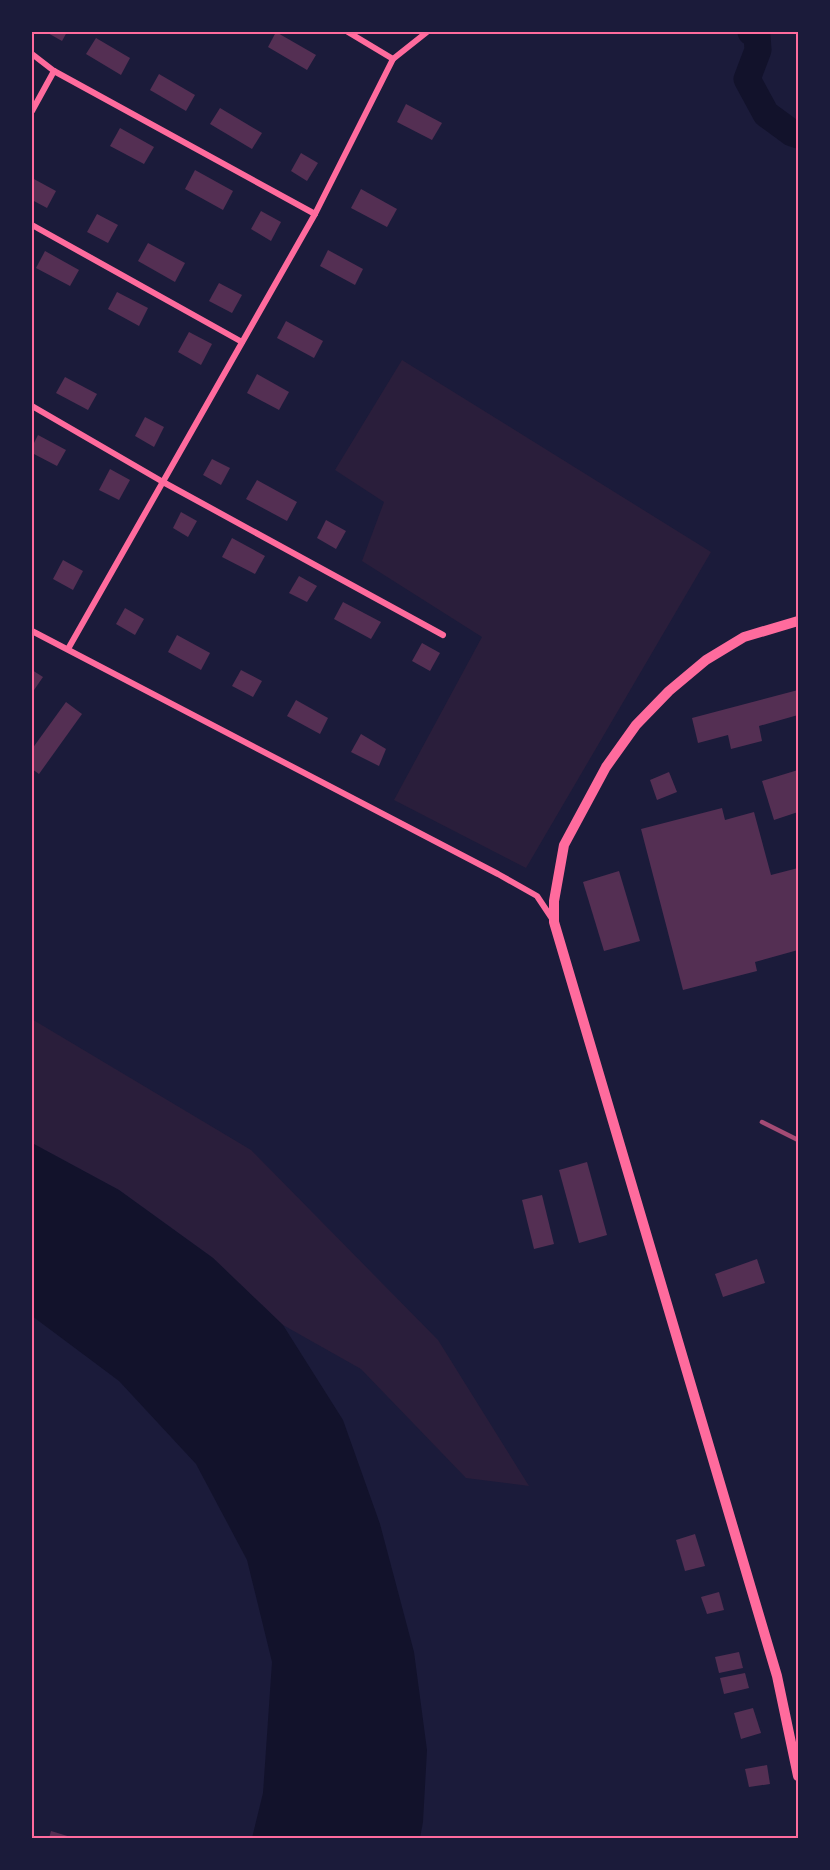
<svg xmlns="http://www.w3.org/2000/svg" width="830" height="1870" viewBox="0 0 830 1870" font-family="Mulish,sans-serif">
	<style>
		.green { fill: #2a1e3b }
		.water { fill: #12122b }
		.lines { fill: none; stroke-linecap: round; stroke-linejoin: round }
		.river { stroke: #12122b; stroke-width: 27 }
		.building { fill: #542f53 }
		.minor { stroke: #ff6b9d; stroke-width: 6 }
		.primary { stroke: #ff6b9d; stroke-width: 10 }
		.rail { stroke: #a44b75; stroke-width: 4.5 }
		.neatline { fill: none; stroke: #ff6b9d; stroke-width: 2 }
	</style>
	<rect width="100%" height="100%" fill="#1b1b3a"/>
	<!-- green -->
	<g class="green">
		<polygon points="402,360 711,552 526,868 394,800 482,637 362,561 384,502 335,470"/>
		<polygon points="32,1021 35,1021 251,1150 438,1340 529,1486 466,1478 361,1369 283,1325 213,1258 119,1190 32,1143"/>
	</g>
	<!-- water -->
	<polygon class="water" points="32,1143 119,1190 213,1258 283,1325 343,1420 380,1524 414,1652 427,1750 423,1822 420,1838 252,1838 263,1793 272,1662 247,1560 196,1464 119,1381 32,1316"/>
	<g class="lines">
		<!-- river -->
		<polyline class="river" points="751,32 757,35 758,50 747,79 766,114 792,133 798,135"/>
	</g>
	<!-- building -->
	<g class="building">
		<polygon points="46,32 67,32 62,41"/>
		<polygon points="276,32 316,55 307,70 268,47"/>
		<polygon points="96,38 130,58 121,75 86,54"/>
		<polygon points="159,74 195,95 186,111 150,90"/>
		<polygon points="406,104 442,123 432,140 397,122"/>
		<polygon points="220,108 262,133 252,149 210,124"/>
		<polygon points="120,128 154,147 144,164 110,146"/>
		<polygon points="301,153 318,163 307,181 291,171"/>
		<polygon points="195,170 233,191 223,210 185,189"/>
		<polygon points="32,178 56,191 47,208 32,200"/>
		<polygon points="361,189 397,209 387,227 351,208"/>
		<polygon points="261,211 281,222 271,241 251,229"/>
		<polygon points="97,214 118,225 108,243 87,232"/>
		<polygon points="148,243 185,263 175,282 138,261"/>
		<polygon points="328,250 363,269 355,285 320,266"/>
		<polygon points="45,251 79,270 70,286 36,268"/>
		<polygon points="219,283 242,295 232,313 209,301"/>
		<polygon points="117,292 148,308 139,326 108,309"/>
		<polygon points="286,321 323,341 314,358 277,338"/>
		<polygon points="189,332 212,344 201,365 178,352"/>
		<polygon points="257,374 289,392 279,410 247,393"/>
		<polygon points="65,377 97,394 88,410 56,393"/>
		<polygon points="145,417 164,427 154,447 135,436"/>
		<polygon points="38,435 66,450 57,466 32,453 32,447"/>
		<polygon points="212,459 230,468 221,485 203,475"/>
		<polygon points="110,469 130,480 119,500 99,490"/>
		<polygon points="257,480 297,502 287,521 246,499"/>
		<polygon points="181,512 197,521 188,537 173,528"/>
		<polygon points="326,520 346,531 336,549 317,538"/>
		<polygon points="232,538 265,556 255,574 222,557"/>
		<polygon points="63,560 83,571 73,590 53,579"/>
		<polygon points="299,576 317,586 307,602 289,593"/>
		<polygon points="343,602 381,622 371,639 334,619"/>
		<polygon points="125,608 144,619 135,635 116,624"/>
		<polygon points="177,635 210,653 201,670 168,652"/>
		<polygon points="422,643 440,653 430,671 412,661"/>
		<polygon points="32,670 43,677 32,693"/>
		<polygon points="241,670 262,681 253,697 232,686"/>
		<polygon points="798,690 798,715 759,726 762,741 731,749 728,735 698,743 692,718"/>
		<polygon points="296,700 328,718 320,734 287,716"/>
		<polygon points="66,702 82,714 39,774 32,769 32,749"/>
		<polygon points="361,734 386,749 379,766 351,752"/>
		<polygon points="798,770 798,812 774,820 762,781"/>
		<polygon points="669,772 677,792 657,800 650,780"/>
		<polygon points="722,808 725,820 754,812 771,875 798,868 798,950 755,962 757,971 683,990 641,829"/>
		<polygon points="619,871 640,941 604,951 583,882"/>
		<polygon points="587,1162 607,1235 579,1243 559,1170"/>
		<polygon points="542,1195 554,1244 534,1249 522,1200"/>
		<polygon points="757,1259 765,1283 723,1297 715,1274"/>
		<polygon points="695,1534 705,1566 685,1571 676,1540"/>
		<polygon points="719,1592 724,1610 707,1614 701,1597"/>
		<polygon points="739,1652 743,1668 719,1673 715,1657"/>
		<polygon points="745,1673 749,1688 724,1694 720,1678"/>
		<polygon points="753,1708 761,1733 741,1739 734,1713"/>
		<polygon points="767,1765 770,1784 749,1787 745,1769"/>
		<polygon points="51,1831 74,1838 49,1838"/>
	</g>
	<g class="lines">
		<!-- minor -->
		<g class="minor">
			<polyline points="348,32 393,59"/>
			<polyline points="32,54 54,71 315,214"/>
			<polyline points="32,111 54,71"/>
			<polyline points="32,225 242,342"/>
			<polyline points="32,406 163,482 443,635"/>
			<polyline points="32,631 498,874 537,896 553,920"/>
			<polyline points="68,649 315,214 393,59 427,32"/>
		</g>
		<!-- primary -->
		<polyline class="primary" points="798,621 744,637 706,660 669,691 636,725 606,767 564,845 554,901 554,922 777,1676 798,1776"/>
		<!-- rail -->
		<polyline class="rail" points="762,1122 798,1140"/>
	</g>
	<!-- border -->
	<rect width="830" height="1870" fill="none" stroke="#1b1b3a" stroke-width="66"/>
	<rect x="33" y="33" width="764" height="1804" class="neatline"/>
</svg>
